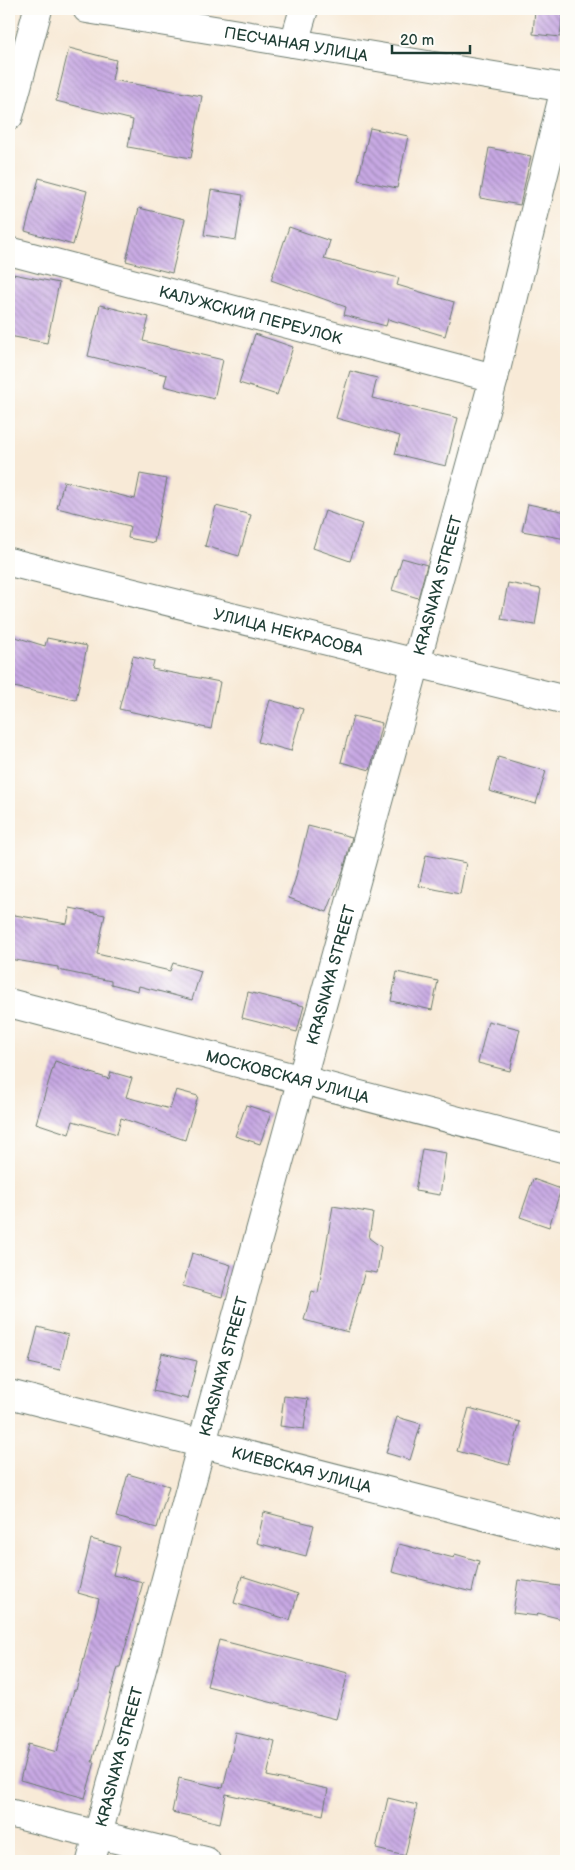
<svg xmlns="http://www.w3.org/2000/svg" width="575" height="1870" viewBox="0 0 575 1870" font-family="'Balsamiq Sans',sans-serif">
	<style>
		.building { fill: url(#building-back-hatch) }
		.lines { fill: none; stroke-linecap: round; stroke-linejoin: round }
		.minor-casing { stroke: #6b7a6d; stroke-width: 30 }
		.major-casing { stroke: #6b7a6d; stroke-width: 30 }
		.minor { stroke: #fff; stroke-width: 28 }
		.major { stroke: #fff; stroke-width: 28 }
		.labels { text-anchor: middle; stroke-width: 4; stroke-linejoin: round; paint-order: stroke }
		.street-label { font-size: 16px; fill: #1f3d34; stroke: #fdfcf7 }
	</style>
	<defs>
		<pattern id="building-back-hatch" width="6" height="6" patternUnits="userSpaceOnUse" patternTransform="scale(1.25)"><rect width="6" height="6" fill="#c7a8e3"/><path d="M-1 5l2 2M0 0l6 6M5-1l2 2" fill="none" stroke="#a18ab9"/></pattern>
	</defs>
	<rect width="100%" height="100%" fill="#fdfcf7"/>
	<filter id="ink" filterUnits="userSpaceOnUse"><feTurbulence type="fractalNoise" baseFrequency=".02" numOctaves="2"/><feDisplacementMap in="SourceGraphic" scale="10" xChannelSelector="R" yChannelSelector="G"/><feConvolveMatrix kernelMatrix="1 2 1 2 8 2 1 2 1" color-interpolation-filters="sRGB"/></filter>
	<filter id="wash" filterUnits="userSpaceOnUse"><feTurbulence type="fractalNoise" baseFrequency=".0096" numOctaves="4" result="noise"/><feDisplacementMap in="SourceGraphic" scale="20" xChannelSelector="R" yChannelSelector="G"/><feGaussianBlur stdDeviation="1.12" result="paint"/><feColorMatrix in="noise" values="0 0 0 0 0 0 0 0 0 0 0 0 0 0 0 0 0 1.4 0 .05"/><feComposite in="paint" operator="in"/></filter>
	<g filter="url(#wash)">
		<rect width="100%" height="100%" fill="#f8ead7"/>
		<g id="blocks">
			<!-- building -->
			<g class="building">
				<polygon points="535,9 563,9 560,37 533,34"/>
				<polygon points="69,48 116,60 112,80 202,96 191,158 128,147 133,120 56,101"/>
				<polygon points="370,128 408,136 397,188 358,180"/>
				<polygon points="489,148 531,156 520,205 480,198"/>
				<polygon points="39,178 87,191 73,245 25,231"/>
				<polygon points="211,190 243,195 236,240 204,235"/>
				<polygon points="139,208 185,219 172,273 126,261"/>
				<polygon points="289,227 330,241 324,259 399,278 397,285 454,302 445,336 388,319 386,326 344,315 346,307 271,280"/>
				<polygon points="13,274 59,283 47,343 9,336 9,294"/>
				<polygon points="100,305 149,317 143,341 223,360 214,399 164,386 167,375 88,356"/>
				<polygon points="255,334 293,347 277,395 239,383"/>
				<polygon points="350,371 377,378 372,398 458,418 446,466 395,454 400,436 336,418"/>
				<polygon points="140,474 167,479 154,543 128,538 130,526 57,508 64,481 135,499"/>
				<polygon points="528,504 566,512 566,539 522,531"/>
				<polygon points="216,506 251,515 239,556 205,546"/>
				<polygon points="325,511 362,524 350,561 313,548"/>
				<polygon points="402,558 427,565 418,598 392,590"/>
				<polygon points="508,583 541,589 535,625 501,619"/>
				<polygon points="9,635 45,646 47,638 87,646 76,700 9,686"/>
				<polygon points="133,656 154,661 152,669 220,682 211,729 119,709"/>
				<polygon points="270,700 303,709 291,751 258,742"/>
				<polygon points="353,716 382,723 370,770 341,762"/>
				<polygon points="498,757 546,771 536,804 489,791"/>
				<polygon points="308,826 352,837 343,871 327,912 289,898 295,880"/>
				<polygon points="426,855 466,863 460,894 419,886"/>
				<polygon points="70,908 105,915 97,954 170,971 173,963 201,971 192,1000 139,986 138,991 111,984 111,981 58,970 58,967 9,959 9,914 67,924"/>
				<polygon points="397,972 438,981 432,1010 391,1001"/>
				<polygon points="248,992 304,1006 297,1032 242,1018"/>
				<polygon points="488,1021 520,1029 510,1071 478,1063"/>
				<polygon points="55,1061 109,1079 111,1072 132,1078 126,1097 170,1109 176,1090 198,1096 185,1140 121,1118 117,1134 73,1121 69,1134 36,1123"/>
				<polygon points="246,1105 271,1113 260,1144 235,1136"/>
				<polygon points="422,1149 446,1153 440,1195 415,1191"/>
				<polygon points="533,1179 561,1189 549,1227 520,1217"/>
				<polygon points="333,1206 373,1213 369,1238 381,1247 377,1273 365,1271 348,1332 304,1320 312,1291 318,1293"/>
				<polygon points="192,1253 231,1265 222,1297 183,1286"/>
				<polygon points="38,1327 68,1335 60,1370 29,1363"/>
				<polygon points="162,1353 197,1361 188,1399 153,1391"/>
				<polygon points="284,1396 308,1399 304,1429 280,1426"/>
				<polygon points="469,1408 520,1422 509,1465 457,1451"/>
				<polygon points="397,1417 421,1424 410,1460 386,1453"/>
				<polygon points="128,1474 169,1486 157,1528 116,1517"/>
				<polygon points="264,1512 314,1525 306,1556 257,1543"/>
				<polygon points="91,1539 120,1547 113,1575 143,1582 120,1667 118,1667 92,1762 95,1762 85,1798 20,1780 29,1744 57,1752 74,1690 76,1690 99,1599 78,1593"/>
				<polygon points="399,1544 454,1558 455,1554 479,1561 472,1592 392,1572"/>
				<polygon points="242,1576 298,1594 290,1620 234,1603"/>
				<polygon points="518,1580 566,1587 566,1620 538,1613 537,1616 513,1613"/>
				<polygon points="219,1640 348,1673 336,1719 207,1686"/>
				<polygon points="236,1733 275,1742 267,1776 328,1789 323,1815 226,1794 220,1823 172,1812 179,1778 223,1788"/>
				<polygon points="388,1798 417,1805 405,1856 376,1849"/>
			</g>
		</g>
	</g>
	<g filter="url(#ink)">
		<use href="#blocks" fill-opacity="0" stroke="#6b7a6d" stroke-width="1"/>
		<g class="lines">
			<defs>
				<g id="minor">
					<path id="s1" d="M87,9L566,88"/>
					<polyline points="294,43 304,9"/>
					<polyline points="9,116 38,9"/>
					<path id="s2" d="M9,251L494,378"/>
					<path id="s3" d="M9,562L566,700"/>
					<path id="s4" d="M9,1394L566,1537"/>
					<polyline points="9,1813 206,1861"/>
					<path id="s5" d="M91,1861L202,1443L494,378L565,88"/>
				</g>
				<g id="major">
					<path id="s6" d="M9,1003L566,1149"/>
				</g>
			</defs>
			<!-- minor casing -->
			<use href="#minor" class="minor-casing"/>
			<!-- major casing -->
			<use href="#major" class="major-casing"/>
			<!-- minor -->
			<use href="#minor" class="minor"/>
			<!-- major -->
			<use href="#major" class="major"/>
		</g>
	</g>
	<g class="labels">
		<!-- street labels -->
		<g class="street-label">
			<text dy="6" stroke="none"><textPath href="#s1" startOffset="212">ПЕСЧАНАЯ УЛИЦА</textPath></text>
			<text dy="6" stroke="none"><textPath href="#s2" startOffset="250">КАЛУЖСКИЙ ПЕРЕУЛОК</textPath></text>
			<text dy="6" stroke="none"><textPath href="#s5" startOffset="1322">KRASNAYA STREET</textPath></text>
			<text dy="6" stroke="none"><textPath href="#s3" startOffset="288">УЛИЦА НЕКРАСОВА</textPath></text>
			<text dy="6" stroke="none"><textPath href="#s5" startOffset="918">KRASNAYA STREET</textPath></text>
			<text dy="6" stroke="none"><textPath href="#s6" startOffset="288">МОСКОВСКАЯ УЛИЦА</textPath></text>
			<text dy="6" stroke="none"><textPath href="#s5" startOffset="512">KRASNAYA STREET</textPath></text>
			<text dy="6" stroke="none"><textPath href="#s4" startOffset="302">КИЕВСКАЯ УЛИЦА</textPath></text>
			<text dy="6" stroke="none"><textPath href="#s5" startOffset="108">KRASNAYA STREET</textPath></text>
		</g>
	</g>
	<!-- margin -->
	<rect width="575" height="1870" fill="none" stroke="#fdfcf7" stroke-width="30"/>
	<!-- scale -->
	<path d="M392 45v8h78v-8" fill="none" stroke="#1f3d34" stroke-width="2.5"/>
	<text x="400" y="45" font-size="15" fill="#1f3d34" stroke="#fdfcf7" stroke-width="4" paint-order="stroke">20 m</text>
</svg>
